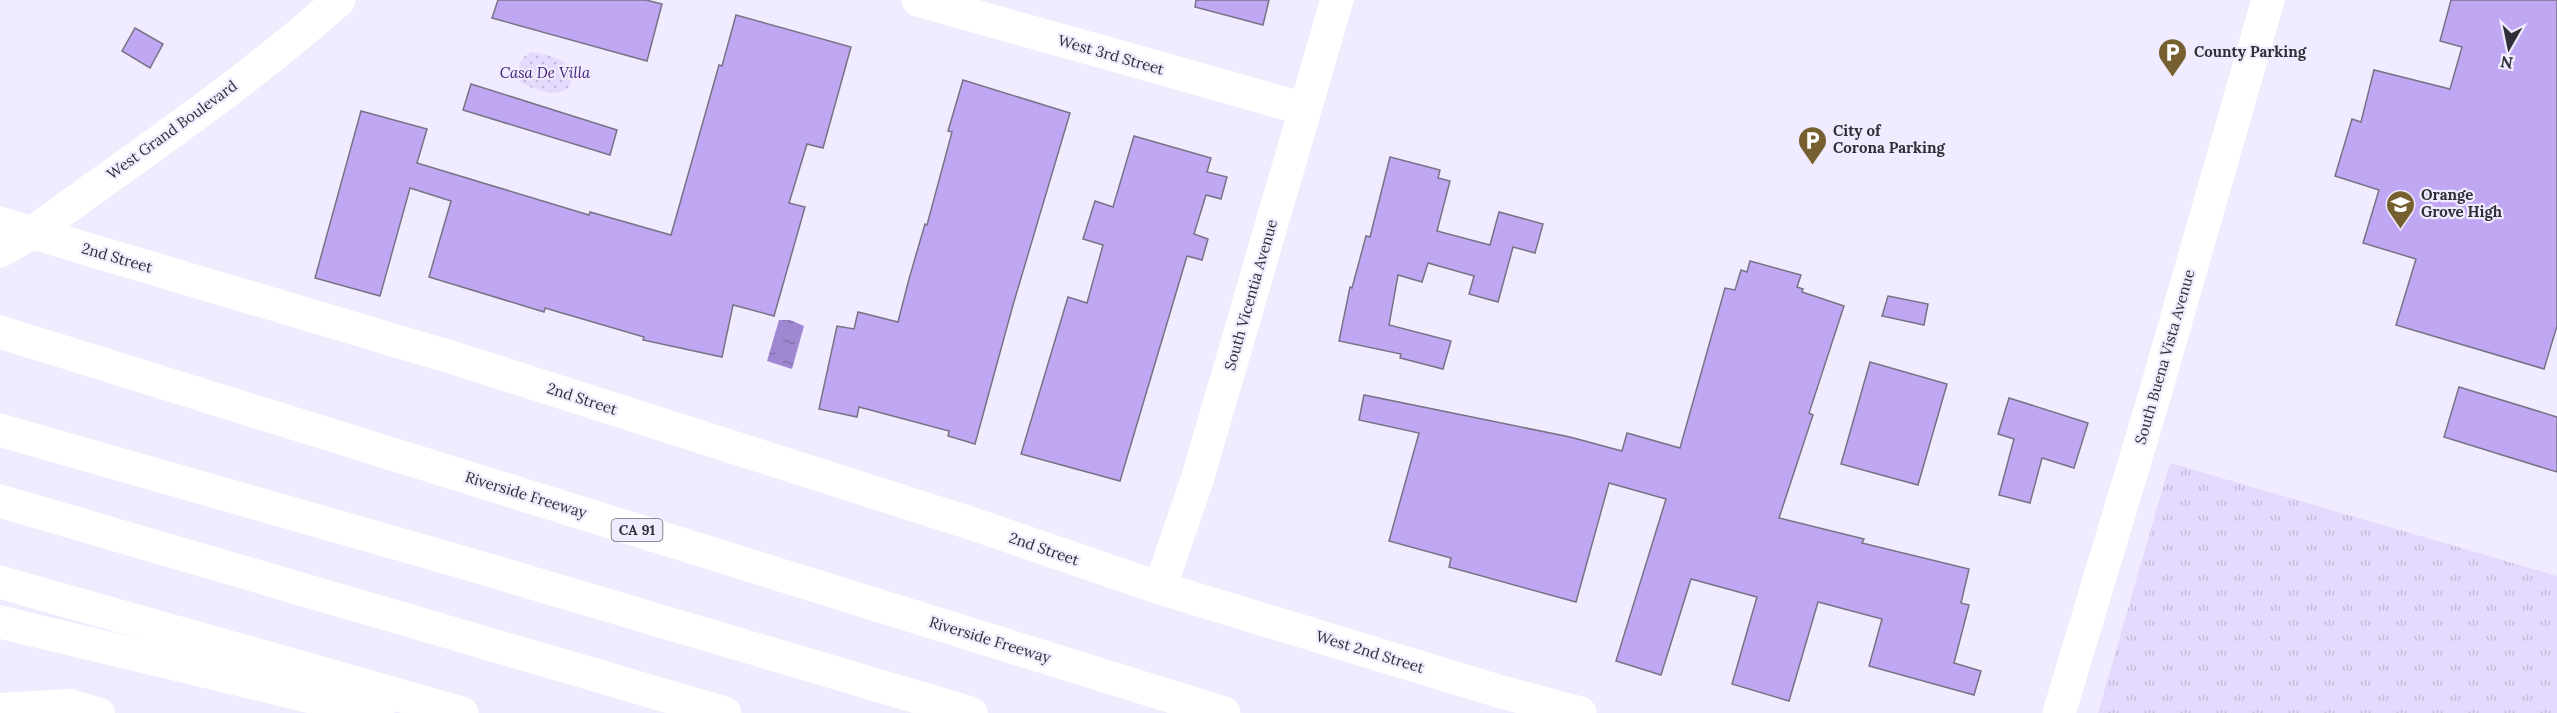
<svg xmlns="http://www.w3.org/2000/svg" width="2557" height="713" viewBox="0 0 2557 713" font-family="Lora,serif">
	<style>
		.grass { fill: url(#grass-tufts) }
		.park { fill: url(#park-dots) }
		.water { fill: url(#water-ripples) }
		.building { fill: #bfa7f4; stroke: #787384; stroke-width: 1.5 }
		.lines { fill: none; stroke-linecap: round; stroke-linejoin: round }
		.street { stroke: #fff; stroke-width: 30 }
		.secondary { stroke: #fff; stroke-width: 33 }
		.primary { stroke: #fff; stroke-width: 33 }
		.highway { stroke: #fff; stroke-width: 33 }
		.labels { text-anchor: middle; stroke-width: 4.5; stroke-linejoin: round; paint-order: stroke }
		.shield { fill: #f0ebfe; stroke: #6a6772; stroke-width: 1.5 }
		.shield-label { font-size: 14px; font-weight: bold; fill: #312f36 }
		.poi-label { font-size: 15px; font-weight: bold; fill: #312f36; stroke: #f0ebfe; text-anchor: start }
		.street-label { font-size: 15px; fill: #312f36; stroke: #f0ebfe }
		.park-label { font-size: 15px; font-style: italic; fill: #452078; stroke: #f0ebfe }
	</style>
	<defs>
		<pattern id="grass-tufts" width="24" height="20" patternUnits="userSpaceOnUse" patternTransform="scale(1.5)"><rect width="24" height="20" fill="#e4dafd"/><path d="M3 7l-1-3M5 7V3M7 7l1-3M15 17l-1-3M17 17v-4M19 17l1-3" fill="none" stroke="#c4bbd9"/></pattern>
		<pattern id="park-dots" width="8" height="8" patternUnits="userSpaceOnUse" patternTransform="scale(1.5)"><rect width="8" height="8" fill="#e4dafd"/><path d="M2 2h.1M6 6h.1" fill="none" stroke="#c4bbd9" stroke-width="1.8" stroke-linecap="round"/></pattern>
		<pattern id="water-ripples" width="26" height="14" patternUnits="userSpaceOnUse" patternTransform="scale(1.5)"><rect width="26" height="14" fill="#9f88d2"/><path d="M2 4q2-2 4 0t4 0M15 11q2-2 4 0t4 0" fill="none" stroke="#8270ab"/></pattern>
	</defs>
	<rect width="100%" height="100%" fill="#f0ebfe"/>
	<!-- grass -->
	<polygon class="grass" points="2170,463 2557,576 2557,713 2098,713"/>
	<!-- park -->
	<path class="park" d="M532,52C548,56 569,56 572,77C570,104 532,90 519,81C517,67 519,58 532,52Z"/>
	<!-- water -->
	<polygon class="water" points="779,320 790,320 804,326 792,369 767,361"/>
	<!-- building -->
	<g class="building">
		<polygon points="498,0 646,0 662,4 647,61 492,18"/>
		<polygon points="1196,0 1269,0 1263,25 1195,7"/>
		<polygon points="2451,0 2557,0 2557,326 2544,369 2396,325 2416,259 2363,243 2379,190 2335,176 2352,119 2361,122 2374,70 2450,89 2462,47 2440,41"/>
		<polygon points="736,15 851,47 823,148 807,144 789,203 805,207 774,316 733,305 722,357 643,340 644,337 545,308 544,312 429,277 451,201 410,188 380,296 315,278 361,111 427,129 417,163 589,215 590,212 671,235 719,65 722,66"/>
		<polygon points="135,28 163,44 150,68 122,51"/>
		<polygon points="963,80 1070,113 1013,305 975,444 948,436 949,431 859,407 857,417 819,409 837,326 854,329 858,312 898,322 909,279 925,224 927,225 952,132 948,131"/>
		<polygon points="471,84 617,130 610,155 463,110"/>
		<polygon points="1134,136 1211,158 1207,172 1227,177 1221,199 1206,195 1194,234 1208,239 1202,260 1187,256 1120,481 1021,454 1068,297 1087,303 1103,245 1083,239 1095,201 1113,207"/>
		<polygon points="1390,157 1440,170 1438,178 1450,181 1437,231 1490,245 1499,212 1543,224 1535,253 1513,247 1498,302 1469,294 1474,276 1428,263 1422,282 1398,275 1389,325 1451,341 1443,369 1400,358 1401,354 1339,341 1350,287 1352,288 1366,236 1370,237"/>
		<polygon points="1750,261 1801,275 1797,287 1803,289 1802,292 1844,306 1809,413 1813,415 1779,518 1864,539 1862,543 1969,569 1961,603 1969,605 1954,663 1981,671 1974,695 1869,666 1882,619 1818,602 1789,701 1732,684 1757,597 1691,579 1661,675 1616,661 1666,499 1609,483 1576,602 1449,567 1451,558 1389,541 1419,433 1359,420 1364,395 1570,437 1622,451 1627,433 1680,448 1725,288 1735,290 1741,270 1747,272"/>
		<polygon points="1888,296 1928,304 1924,325 1882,316"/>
		<polygon points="1870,362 1947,384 1918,485 1841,464"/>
		<polygon points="2459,387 2557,417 2557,472 2444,437"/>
		<polygon points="2009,398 2088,423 2074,468 2042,458 2030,503 1999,495 2014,439 1998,434"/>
	</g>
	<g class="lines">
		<!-- street -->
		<polyline class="street" points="0,708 70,704 100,713"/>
		<!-- secondary -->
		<g class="secondary">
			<polyline points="918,0 1305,109"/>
			<polyline points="0,223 457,359 970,523 1160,588 1498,691 1580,713"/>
			<polyline points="1160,588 1198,477 1337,0"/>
			<polyline points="2059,713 2150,411 2268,0"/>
		</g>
		<!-- primary -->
		<path class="primary" d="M0,251L32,233C135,157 243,86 339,0"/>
		<!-- highway -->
		<g class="highway">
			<polyline points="0,332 1224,713"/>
			<polyline points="0,430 448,558 971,713"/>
			<polyline points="0,501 725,713"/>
			<polyline points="0,582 462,713"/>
			<polyline points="0,622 378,713"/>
		</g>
	</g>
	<!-- icons -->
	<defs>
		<symbol id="parking-pin" viewBox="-11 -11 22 30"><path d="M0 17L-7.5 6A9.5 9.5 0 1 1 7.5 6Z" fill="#776030" stroke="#f0ebfe"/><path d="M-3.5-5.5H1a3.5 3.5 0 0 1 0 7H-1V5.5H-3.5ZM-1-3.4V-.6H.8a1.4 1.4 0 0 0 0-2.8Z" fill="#fff"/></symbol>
		<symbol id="school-pin" viewBox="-11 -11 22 30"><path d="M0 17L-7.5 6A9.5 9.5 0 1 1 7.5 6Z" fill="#776030" stroke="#f0ebfe"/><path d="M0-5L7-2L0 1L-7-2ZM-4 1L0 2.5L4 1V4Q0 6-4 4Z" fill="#fff"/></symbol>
	</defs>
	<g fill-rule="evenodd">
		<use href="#parking-pin" x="2156" y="36" width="33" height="45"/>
		<use href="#parking-pin" x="1796" y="124" width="33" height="45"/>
		<use href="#school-pin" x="2384" y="188" width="33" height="45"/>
	</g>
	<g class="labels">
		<!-- shield labels -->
		<rect class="shield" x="611.5" y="519" width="51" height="22" rx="4.5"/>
		<g class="shield-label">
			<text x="637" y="535">CA 91</text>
		</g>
		<!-- poi labels -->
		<g class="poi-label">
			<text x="2194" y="57">County Parking</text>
			<text x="1833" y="136">City of<tspan x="1833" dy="17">Corona Parking</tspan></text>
			<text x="2421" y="200">Orange<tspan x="2421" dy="17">Grove High</tspan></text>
		</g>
		<!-- street labels -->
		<g class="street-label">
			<text transform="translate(1111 55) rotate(16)" y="5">West 3rd Street</text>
			<text transform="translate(172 130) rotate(-36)" y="5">West Grand Boulevard</text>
			<text transform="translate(117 258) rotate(16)" y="5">2nd Street</text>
			<text transform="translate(1251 295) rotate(-74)" y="5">South Vicentia Avenue</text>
			<text transform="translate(2165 357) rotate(-74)" y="5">South Buena Vista Avenue</text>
			<text transform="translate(582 399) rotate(18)" y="5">2nd Street</text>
			<text transform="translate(526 495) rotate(17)" y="5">Riverside Freeway</text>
			<text transform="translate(1044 549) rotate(19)" y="5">2nd Street</text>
			<text transform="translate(990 640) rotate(17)" y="5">Riverside Freeway</text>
			<text transform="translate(1370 652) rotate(17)" y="5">West 2nd Street</text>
		</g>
		<!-- park labels -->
		<g class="park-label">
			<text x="545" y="78">Casa De Villa</text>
		</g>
	</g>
	<!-- north arrow -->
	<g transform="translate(2509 48) rotate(189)" stroke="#f0ebfe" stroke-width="4.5" paint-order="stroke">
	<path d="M0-4.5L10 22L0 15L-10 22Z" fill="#312f36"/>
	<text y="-9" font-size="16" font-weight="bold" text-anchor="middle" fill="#312f36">N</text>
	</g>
</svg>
